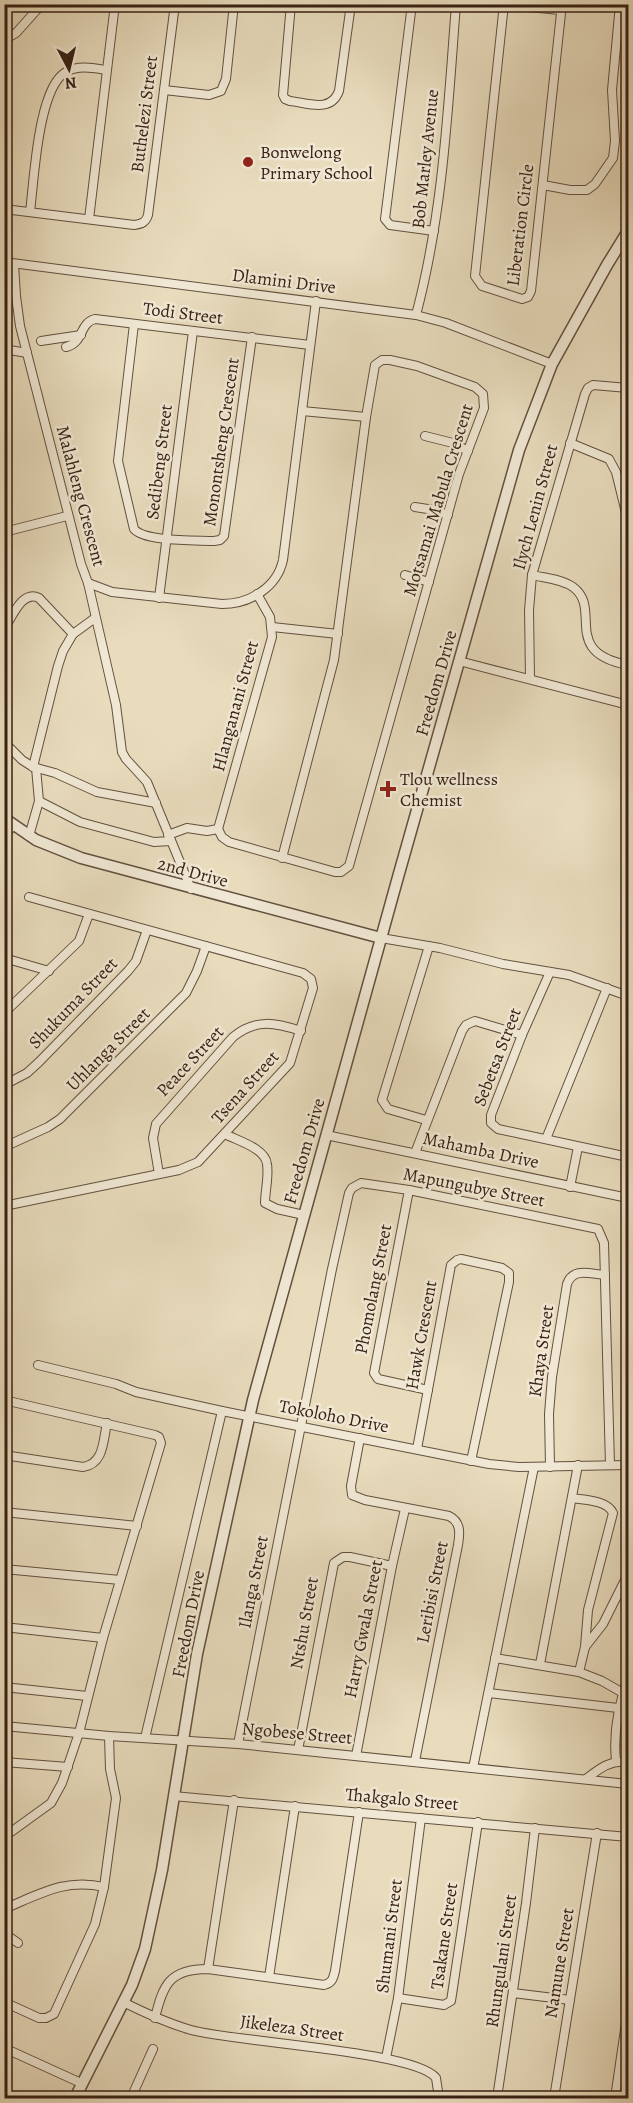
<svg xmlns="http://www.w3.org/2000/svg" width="633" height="2103" viewBox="0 0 633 2103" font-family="Alegreya,serif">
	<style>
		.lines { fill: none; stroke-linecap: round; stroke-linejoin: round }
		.minor-casing { stroke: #64503f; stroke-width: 10 }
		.tertiary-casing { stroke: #64503f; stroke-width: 13 }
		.minor { stroke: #f0e8d4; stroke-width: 8 }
		.tertiary { stroke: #f0e8d4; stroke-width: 10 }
		.poi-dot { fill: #8f2418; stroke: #f0e8d4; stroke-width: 2 }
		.labels { text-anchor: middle; stroke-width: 5; stroke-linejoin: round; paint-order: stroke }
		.street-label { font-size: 18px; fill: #382115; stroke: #f0e8d4 }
		.poi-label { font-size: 18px; fill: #382115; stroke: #f0e8d4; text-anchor: start }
	</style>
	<rect width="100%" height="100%" fill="#e8dcbd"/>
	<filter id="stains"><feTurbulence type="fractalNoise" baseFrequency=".00333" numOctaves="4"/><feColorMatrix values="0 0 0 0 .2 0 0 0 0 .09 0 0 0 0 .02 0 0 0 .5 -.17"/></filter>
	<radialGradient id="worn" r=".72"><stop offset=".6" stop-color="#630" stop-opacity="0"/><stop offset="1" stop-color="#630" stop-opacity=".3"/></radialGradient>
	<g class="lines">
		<defs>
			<g id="minor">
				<path d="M291,4L283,95L285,99L290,101C308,103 331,113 339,91L351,4"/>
				<polyline points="412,4 385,219 390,225 434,231"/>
				<polyline points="504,4 475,276 482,286 522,299 528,297 531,291 562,4"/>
				<polyline points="504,5 561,10"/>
				<polyline points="4,40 16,33 42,4"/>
				<polyline points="164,90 209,95 221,91 226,79 234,4"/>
				<polyline points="543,185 570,190 587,190 595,184 613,158 615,141 612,90 620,4"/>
				<path d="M4,209L134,225C142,224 146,222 148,215L175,4"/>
				<path d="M30,212C34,181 38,87 66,72C78,65 93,68 106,70"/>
				<polyline points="89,219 115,4"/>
				<polyline points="4,262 416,315 446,323 552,364"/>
				<path d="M14,264L16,296L20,326L81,564L88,583L112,592L222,604C249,604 277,588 283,560L316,301"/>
				<path d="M416,315C443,214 448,108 456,4"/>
				<path d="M134,324L118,461L134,529C145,542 197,540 214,541L220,540L224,536L252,337"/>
				<polyline points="41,341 81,335"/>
				<path d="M66,347C84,343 79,323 95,319L310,345"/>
				<polyline points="4,349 27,353"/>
				<polyline points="302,411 366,417"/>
				<polyline points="425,436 453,443 468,451"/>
				<polyline points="570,443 609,459 616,472 628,521"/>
				<polyline points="415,507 434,510 448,515"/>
				<polyline points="4,532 67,516"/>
				<polyline points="405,575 429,582"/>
				<path d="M532,575C545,578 562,579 573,587C603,609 560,652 628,665"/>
				<polyline points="88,583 116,705 122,752 126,759 147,782 191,889"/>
				<polyline points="159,598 193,331"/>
				<polyline points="272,627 338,634"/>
				<path d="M4,629C12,618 22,589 39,598L73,634L63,651L58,666L33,767"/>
				<polyline points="73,634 95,618"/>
				<polyline points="459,661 628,705"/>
				<polyline points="530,679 529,610 532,575 585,394 588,388 593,385 628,388"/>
				<polyline points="4,742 22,760 33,767 55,773 97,792 156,803"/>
				<polyline points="39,801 80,822 154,842 171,841"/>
				<polyline points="218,829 222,837 229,842 335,872 341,872 349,866 459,474 484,408 483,394 475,387 417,366 390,360 382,360 375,365 366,417 334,660 282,858"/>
				<polyline points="218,829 272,637 270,617 257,594"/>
				<polyline points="168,835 187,828 207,831 218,829"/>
				<polyline points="29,836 39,801 36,768"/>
				<polyline points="4,837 13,825"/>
				<polyline points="381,938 440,948 503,964 569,975 628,996"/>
				<polyline points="4,958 49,971"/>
				<polyline points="550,972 522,1035 491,1115 491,1123 498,1129 628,1157"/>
				<polyline points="4,1013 79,941 89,914"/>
				<polyline points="4,1085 27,1073 39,1062 128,971 136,961 147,930"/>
				<polyline points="426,1120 388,1109 382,1100 429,946"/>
				<path d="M225,1134C238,1141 265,1148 267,1164C269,1177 265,1191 265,1203L277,1209L304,1215"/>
				<polyline points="326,1135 628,1198"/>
				<polyline points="546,1139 607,988"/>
				<polyline points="4,1147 48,1127 60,1119 186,993 197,971 206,946"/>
				<polyline points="415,1153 462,1031 466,1025 475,1021 522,1035"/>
				<path d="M159,1174L153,1138L156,1124L233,1037C256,1018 276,1023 301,1031"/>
				<polyline points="570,1187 578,1147"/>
				<polyline points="409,1190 374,1373 378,1379 428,1390"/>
				<polyline points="4,1206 179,1170 198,1162 290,1063 313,988 311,979 303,973 29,897"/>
				<polyline points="38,1365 116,1384 136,1392 222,1411 489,1464 519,1467 628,1465"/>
				<polyline points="4,1400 155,1435 159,1437 161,1443 103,1638 79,1733 62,1783 51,1803 4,1837"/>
				<path d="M360,1438L351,1486L352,1495L365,1500L449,1516C461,1522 460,1533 458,1545L415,1761"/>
				<polyline points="417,1449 451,1265 457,1260 461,1259 502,1268 509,1273 509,1282 471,1461"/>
				<path d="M4,1455L83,1467C104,1464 103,1441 107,1423"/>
				<path d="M550,1467L549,1414L552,1377L567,1284C573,1267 590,1274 605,1275"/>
				<polyline points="4,1512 137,1526"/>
				<polyline points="4,1569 120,1580"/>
				<polyline points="4,1627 103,1638"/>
				<polyline points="585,1647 603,1624 628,1574"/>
				<path d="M495,1658L579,1672L585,1647L588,1610L613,1513C607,1500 585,1500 572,1498"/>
				<polyline points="540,1664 578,1465"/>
				<polyline points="579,1672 602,1681 623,1693"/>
				<polyline points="4,1687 87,1696"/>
				<polyline points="489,1693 618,1708"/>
				<polyline points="4,1726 109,1736 238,1744 628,1784"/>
				<polyline points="145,1738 222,1411"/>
				<polyline points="238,1744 332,1269 349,1193 352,1188 361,1183 409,1190 598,1229 604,1243 610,1465"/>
				<polyline points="298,1750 334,1563 343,1557 350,1557 392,1566"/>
				<polyline points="356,1756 392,1566 405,1509"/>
				<path d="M616,1761C613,1732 618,1706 628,1679"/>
				<polyline points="4,1762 68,1767"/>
				<polyline points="473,1768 534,1467"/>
				<path d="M586,1779C600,1768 610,1760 628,1762"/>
				<polyline points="173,1796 628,1837"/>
				<path d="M4,1909C40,1894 65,1878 104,1887"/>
				<polyline points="4,1933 18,1943"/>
				<polyline points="208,1969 234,1800"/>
				<polyline points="269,1977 295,1806"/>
				<polyline points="513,1993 570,2000"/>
				<polyline points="398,1998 444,2005 451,2001 478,1822"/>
				<polyline points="4,2002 39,2018 46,2018 54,2014 95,1924 104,1887 116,1798 110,1769 109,1736"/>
				<path d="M123,2002C145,2013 167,2023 191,2030C234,2042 416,2051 436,2078L439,2098"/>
				<path d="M155,2018C163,1984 170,1969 208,1969L324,1985C332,1983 333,1979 335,1971L359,1812"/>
				<polyline points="4,2048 81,2083"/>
				<polyline points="386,2058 398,1998 421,1818"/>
				<polyline points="131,2098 153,2049"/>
				<polyline points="497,2098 526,1903 535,1828"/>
				<polyline points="554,2098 597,1833"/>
				<polyline points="615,2098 628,2009"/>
			</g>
			<g id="tertiary">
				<polyline points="4,818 36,840 81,858 381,938"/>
				<polyline points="75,2098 132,1985 145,1949 162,1870 197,1654 253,1400 398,877 519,450 552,364 607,265 628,231"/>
			</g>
		</defs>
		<!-- minor casing -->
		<use href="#minor" class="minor-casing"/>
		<!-- tertiary casing -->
		<use href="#tertiary" class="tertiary-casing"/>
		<!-- minor -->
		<use href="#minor" class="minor"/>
		<!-- tertiary -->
		<use href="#tertiary" class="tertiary"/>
	</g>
	<!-- markers -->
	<g class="poi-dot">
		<circle cx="248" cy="162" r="6"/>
		<path d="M385 780h6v6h6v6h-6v6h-6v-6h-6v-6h6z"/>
	</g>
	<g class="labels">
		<!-- street labels -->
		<g class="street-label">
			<text transform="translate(144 114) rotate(-83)" y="6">Buthelezi Street</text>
			<text transform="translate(425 159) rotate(-84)" y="6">Bob Marley Avenue</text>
			<text transform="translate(520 225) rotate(-83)" y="6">Liberation Circle</text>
			<text transform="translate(284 281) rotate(7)" y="6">Dlamini Drive</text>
			<text transform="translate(183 313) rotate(7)" y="6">Todi Street</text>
			<text transform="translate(221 442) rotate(-82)" y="6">Monontsheng Crescent</text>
			<text transform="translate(159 462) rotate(-83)" y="6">Sedibeng Street</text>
			<text transform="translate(81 496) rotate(75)" y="6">Malahleng Crescent</text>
			<text transform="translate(438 500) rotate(-73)" y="6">Motsamai Mabula Crescent</text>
			<text transform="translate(535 507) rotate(-75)" y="6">Ilych Lenin Street</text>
			<text transform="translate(436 683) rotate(-74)" y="6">Freedom Drive</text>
			<text transform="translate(235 706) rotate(-75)" y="6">Hlanganani Street</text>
			<text transform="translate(193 872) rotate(15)" y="6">2nd Drive</text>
			<text transform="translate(73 1003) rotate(-46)" y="6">Shukuma Street</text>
			<text transform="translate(108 1049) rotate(-45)" y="6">Uhlanga Street</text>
			<text transform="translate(497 1057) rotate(-69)" y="6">Sebetsa Street</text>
			<text transform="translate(190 1061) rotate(-47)" y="6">Peace Street</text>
			<text transform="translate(245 1087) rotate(-48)" y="6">Tsena Street</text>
			<text transform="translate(481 1150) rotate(12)" y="6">Mahamba Drive</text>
			<text transform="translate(304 1151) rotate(-74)" y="6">Freedom Drive</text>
			<text transform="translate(474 1187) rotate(11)" y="6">Mapungubye Street</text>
			<text transform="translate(373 1289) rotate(-79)" y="6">Phomolang Street</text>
			<text transform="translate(421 1335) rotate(-80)" y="6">Hawk Crescent</text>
			<text transform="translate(541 1351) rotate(-82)" y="6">Khaya Street</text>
			<text transform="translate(334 1416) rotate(11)" y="6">Tokoloho Drive</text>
			<text transform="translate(253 1582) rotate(-79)" y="6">Ilanga Street</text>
			<text transform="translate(432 1592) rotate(-79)" y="6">Leribisi Street</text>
			<text transform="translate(304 1623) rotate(-80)" y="6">Ntshu Street</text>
			<text transform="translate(188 1624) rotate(-79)" y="6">Freedom Drive</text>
			<text transform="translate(363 1629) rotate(-79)" y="6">Harry Gwala Street</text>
			<text transform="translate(297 1733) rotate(5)" y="6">Ngobese Street</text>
			<text transform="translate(402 1799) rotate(5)" y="6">Thakgalo Street</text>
			<text transform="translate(389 1936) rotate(-83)" y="6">Shumani Street</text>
			<text transform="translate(444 1936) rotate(-82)" y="6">Tsakane Street</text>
			<text transform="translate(501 1961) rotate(-82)" y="6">Rhungulani Street</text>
			<text transform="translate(559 1963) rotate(-81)" y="6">Namune Street</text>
			<text transform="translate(292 2028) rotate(8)" y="6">Jikeleza Street</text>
		</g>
		<!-- poi labels -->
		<g class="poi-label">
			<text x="260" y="158">Bonwelong<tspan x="260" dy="21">Primary School</tspan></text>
			<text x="400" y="785">Tlou wellness<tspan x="400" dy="21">Chemist</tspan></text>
		</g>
	</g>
	<!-- margin -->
	<rect width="633" height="2103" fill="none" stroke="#e8dcbd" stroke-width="24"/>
	<rect x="6" y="6" width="621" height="2091" fill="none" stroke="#382115" stroke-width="3"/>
	<rect x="12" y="12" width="609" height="2079" fill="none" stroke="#382115" stroke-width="1.5"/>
	<!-- north arrow -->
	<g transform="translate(69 69) rotate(173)" stroke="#f0e8d4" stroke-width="4.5" paint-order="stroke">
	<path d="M0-4.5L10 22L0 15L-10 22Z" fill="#382115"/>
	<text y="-9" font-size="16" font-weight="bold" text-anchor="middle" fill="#382115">N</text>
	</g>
	<rect width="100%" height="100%" filter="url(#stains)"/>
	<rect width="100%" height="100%" fill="url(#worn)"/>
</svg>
